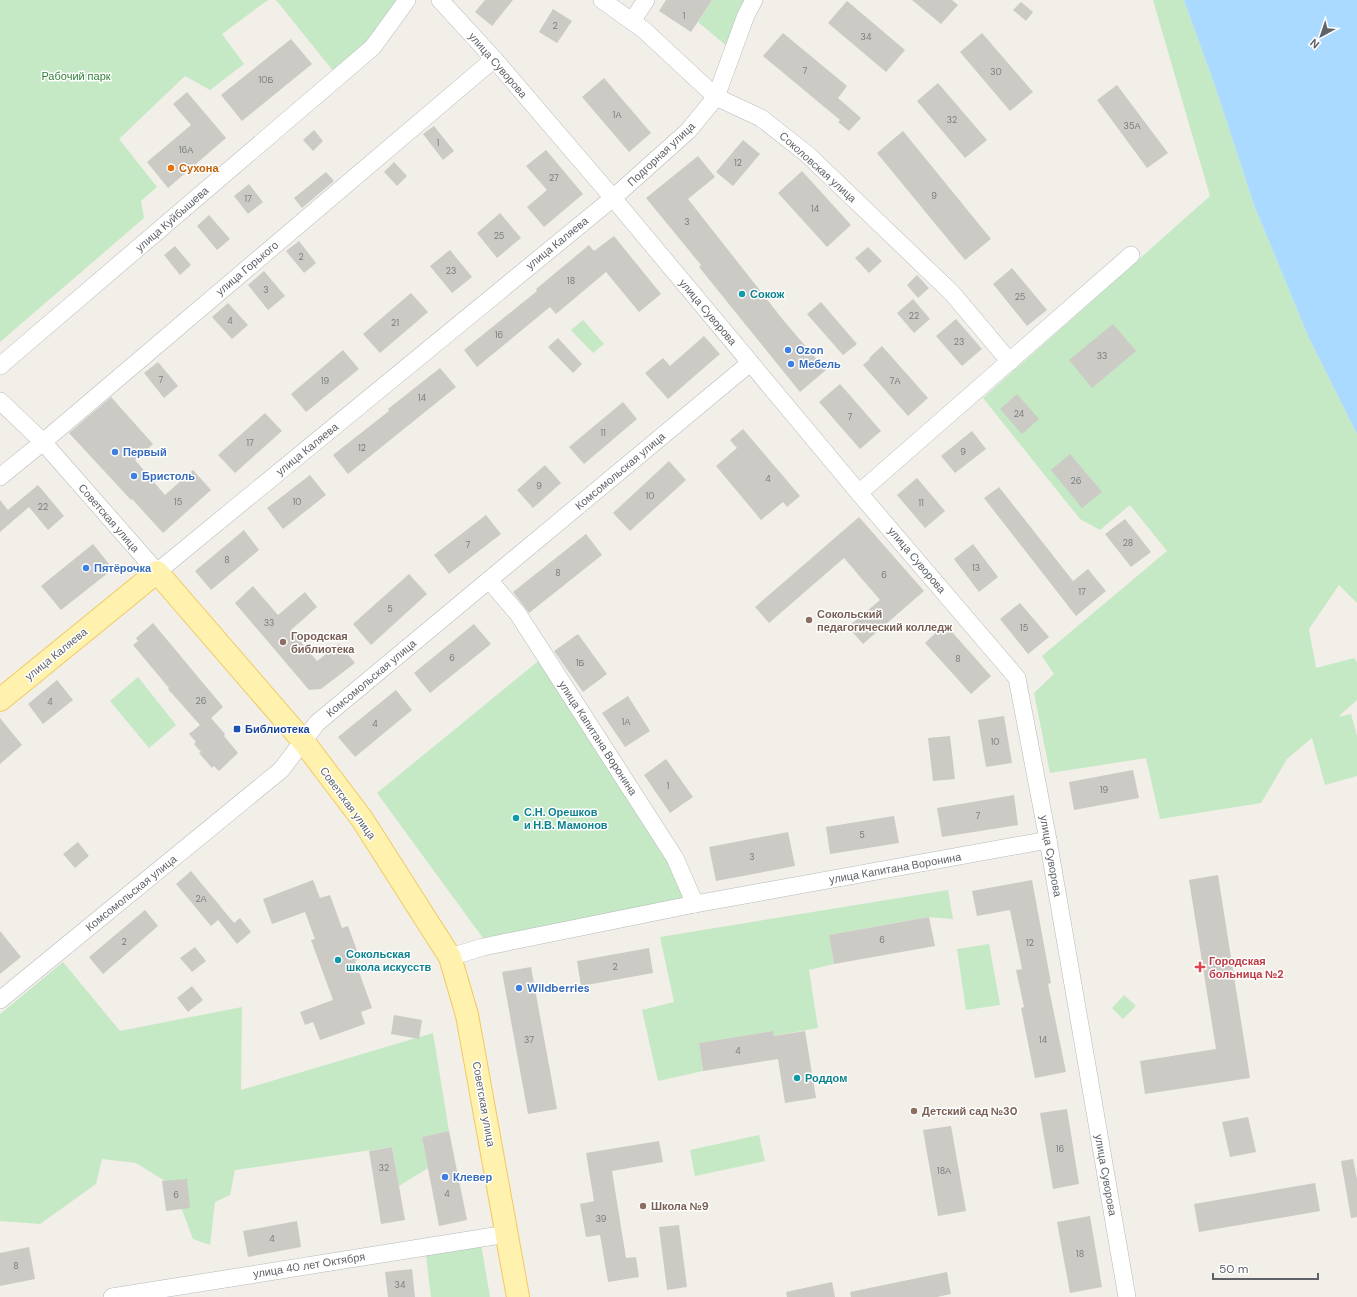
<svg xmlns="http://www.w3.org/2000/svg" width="1357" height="1297" viewBox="0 0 1357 1297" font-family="'DM Sans',sans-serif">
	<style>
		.green { fill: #c5e8c5 }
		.water { fill: #aadaff }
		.building { fill: #cccac5 }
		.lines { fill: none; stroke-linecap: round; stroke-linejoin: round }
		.minor-casing { stroke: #b5b8bc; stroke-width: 18 }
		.major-casing { stroke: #f2c960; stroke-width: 24 }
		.minor { stroke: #fff; stroke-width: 17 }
		.major { stroke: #fff2af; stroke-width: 22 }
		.food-dot { fill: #e8710a; stroke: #fff; stroke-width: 1.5 }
		.culture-dot { fill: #0f9aa8; stroke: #fff; stroke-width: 1.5 }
		.shop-dot { fill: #3f7fe0; stroke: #fff; stroke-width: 1.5 }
		.education-dot { fill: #8d6e63; stroke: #fff; stroke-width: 1.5 }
		.transit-dot { fill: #1a4fb4; stroke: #fff; stroke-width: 1.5 }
		.health-dot { fill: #e0444e; stroke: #fff; stroke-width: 1.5 }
		.labels { text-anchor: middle; stroke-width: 3; stroke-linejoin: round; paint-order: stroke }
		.number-label { font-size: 9px; fill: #7a7d7f }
		.street-label { font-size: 11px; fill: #5f6368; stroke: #fff }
		.park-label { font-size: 11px; fill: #348238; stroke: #fff }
		.food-label { font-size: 11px; font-weight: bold; fill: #c56008; stroke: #fff; text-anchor: start }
		.culture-label { font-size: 11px; font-weight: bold; fill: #0d838f; stroke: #fff; text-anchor: start }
		.shop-label { font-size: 11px; font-weight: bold; fill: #366cbe; stroke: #fff; text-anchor: start }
		.education-label { font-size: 11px; font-weight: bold; fill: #785e54; stroke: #fff; text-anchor: start }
		.transit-label { font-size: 11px; font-weight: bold; fill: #164399; stroke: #fff; text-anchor: start }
		.health-label { font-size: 11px; font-weight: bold; fill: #be3a42; stroke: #fff; text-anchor: start }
	</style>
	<rect width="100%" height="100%" fill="#f1efe8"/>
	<!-- green -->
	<g class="green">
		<polygon points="0,0 268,0 222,34 244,64 210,90 185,76 119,139 157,187 141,201 144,218 0,342"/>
		<polygon points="276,0 407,0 338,77"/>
		<polygon points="712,0 746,0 727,46 698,22"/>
		<polygon points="1153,0 1184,0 1215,86 1254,205 1308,336 1357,434 1357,603 1339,585 1309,629 1316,668 1354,658 1357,662 1357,700 1338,717 1351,714 1357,736 1357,776 1325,785 1312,738 1287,759 1261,803 1160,819 1146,758 1050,773 1034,693 1054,674 1042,656 1167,551 1130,505 1100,530 1080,519 983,398 1210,196"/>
		<polygon points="583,320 604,344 593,353 571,330"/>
		<polygon points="542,658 670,860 685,899 483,938 377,793"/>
		<polygon points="138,677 176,725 149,748 110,701"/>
		<polygon points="948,890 953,919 929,917 829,935 834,964 809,970 818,1028 774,1036 773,1031 699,1043 703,1071 658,1081 642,1010 674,1002 660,937"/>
		<polygon points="989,944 1000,1005 966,1010 957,949"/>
		<polygon points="63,962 120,1031 242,1007 241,1090 433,1033 449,1131 422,1137 428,1168 399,1186 392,1147 235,1170 230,1195 215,1202 210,1245 193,1239 173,1186 136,1163 102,1159 96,1184 40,1224 0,1221 0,1014"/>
		<polygon points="1124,995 1136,1006 1123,1019 1112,1008"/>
		<polygon points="759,1135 765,1161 695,1176 690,1150"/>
		<polygon points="480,1238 490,1297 431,1297 425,1247"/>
	</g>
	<!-- water -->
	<polygon class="water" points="1184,0 1357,0 1357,434 1308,336 1254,205 1215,86"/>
	<!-- building -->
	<g class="building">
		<polygon points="485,0 513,0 492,26 475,12"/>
		<polygon points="666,0 712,0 691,32 659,11"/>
		<polygon points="912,0 952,0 958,5 941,24"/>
		<polygon points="847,1 905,50 886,72 828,23"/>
		<polygon points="1021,2 1033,12 1026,21 1013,10"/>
		<polygon points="553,9 572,21 557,43 539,32"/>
		<polygon points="783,33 847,86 838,98 861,118 849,131 838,122 840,120 763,56"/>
		<polygon points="982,33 1033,92 1010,111 960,52"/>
		<polygon points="291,39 312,64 242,121 221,95"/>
		<polygon points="604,78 651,133 629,152 582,97"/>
		<polygon points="938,83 987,140 965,158 917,101"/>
		<polygon points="1117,85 1168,153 1147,168 1097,100"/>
		<polygon points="187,92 226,138 168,188 147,162 191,125 173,104"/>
		<polygon points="434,126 454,151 443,160 423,134"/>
		<polygon points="314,130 323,141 313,151 303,140"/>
		<polygon points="903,131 991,239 965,260 877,153"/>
		<polygon points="743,140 760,154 733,186 716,172"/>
		<polygon points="546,150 583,194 544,227 527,207 547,190 526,166"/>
		<polygon points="698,156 715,177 688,199 784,321 826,370 800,392 699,267 701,265 646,198"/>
		<polygon points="394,162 407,176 397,186 384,172"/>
		<polygon points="802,171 851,225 827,247 778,193"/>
		<polygon points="326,172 334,181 302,208 294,198"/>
		<polygon points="249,184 263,202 248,214 234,196"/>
		<polygon points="500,213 521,238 497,258 477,233"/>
		<polygon points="209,215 230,239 217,250 197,226"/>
		<polygon points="614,236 661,294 639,312 606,272 556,314 550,307 477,367 464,350 537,291 536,289 589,245 594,251"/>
		<polygon points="299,241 316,263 304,273 286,251"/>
		<polygon points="175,246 191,265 180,275 164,255"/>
		<polygon points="868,247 882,261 869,273 855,258"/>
		<polygon points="450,250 472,277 452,293 430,266"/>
		<polygon points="1012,268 1047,310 1027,326 993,284"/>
		<polygon points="264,271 285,296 268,310 248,285"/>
		<polygon points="917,275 929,288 918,298 907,285"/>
		<polygon points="411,293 428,312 380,353 363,334"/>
		<polygon points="913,299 930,319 914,333 897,313"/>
		<polygon points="821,302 857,344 843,355 807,314"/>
		<polygon points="228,303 248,325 232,339 212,317"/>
		<polygon points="956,319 982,349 962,366 936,336"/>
		<polygon points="1113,324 1136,351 1092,388 1069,360"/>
		<polygon points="704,336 720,354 668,399 645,373 663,358 670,366"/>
		<polygon points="558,338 582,364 573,373 548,347"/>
		<polygon points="882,346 928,398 908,416 863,365 870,359 869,358"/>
		<polygon points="343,350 359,369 306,412 291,394"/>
		<polygon points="158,362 178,386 164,398 144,373"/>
		<polygon points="440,368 456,387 348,474 333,455 389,411 388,409"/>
		<polygon points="840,384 881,431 860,449 819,402"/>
		<polygon points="1017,394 1039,419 1022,434 1000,409"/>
		<polygon points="111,397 153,444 135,460 165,495 193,470 211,490 163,533 132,499 131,500 69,433"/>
		<polygon points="623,402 637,419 584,464 569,447"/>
		<polygon points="265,413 282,431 235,473 218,455"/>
		<polygon points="743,429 800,496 787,507 783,502 761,520 716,466 737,448 730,440"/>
		<polygon points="972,431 986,449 955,473 941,456"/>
		<polygon points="1070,454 1102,492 1082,508 1051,470"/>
		<polygon points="669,461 686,480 630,531 613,513"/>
		<polygon points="545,465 561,483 533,508 517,490"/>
		<polygon points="310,475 326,495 283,529 267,508"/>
		<polygon points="917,478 945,511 925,528 897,495"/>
		<polygon points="38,485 64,516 48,530 29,507 0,532 0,500 8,510"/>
		<polygon points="999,487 1073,581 1088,569 1106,591 1076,616 984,498"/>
		<polygon points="486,515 501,534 449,574 434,555"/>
		<polygon points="859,517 924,591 863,644 848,627 880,600 844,558 769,623 755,607"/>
		<polygon points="1125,519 1151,552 1131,567 1105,534"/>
		<polygon points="244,530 259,550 211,590 195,571"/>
		<polygon points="586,534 602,555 529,613 513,592"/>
		<polygon points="93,544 113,569 61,610 41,586"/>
		<polygon points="973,544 998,577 979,592 954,559"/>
		<polygon points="409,574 427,594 371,645 353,624"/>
		<polygon points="253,586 278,615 305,592 317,607 291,630 317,661 339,644 355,663 321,689 309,690 235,603"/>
		<polygon points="1020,603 1049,637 1028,654 1000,619"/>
		<polygon points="153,623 223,707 211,718 225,734 224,736 238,753 219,771 214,766 212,768 199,753 201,752 194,744 196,742 189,734 200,725 168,689 169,688 133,645 138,641 136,638"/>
		<polygon points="474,624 491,644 430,693 414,673"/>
		<polygon points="945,624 991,676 971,694 925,643"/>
		<polygon points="578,634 607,674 583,692 554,651"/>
		<polygon points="57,680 73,700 43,724 28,704"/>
		<polygon points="396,690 412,710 355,757 338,737"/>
		<polygon points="628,696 650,731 625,747 602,713"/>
		<polygon points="1004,716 1012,763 986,767 978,720"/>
		<polygon points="0,718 22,745 0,764"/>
		<polygon points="950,736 955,779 933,781 928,738"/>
		<polygon points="666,759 693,797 670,813 644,775"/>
		<polygon points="1133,770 1139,798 1074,810 1069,782"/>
		<polygon points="1014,795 1018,825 942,837 937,808"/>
		<polygon points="894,816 899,843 830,854 826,827"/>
		<polygon points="788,832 795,866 716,881 709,847"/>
		<polygon points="78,842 89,856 75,868 63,854"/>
		<polygon points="191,871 234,923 240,918 251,932 237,944 218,920 211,926 176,884"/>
		<polygon points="1218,875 1250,1078 1145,1094 1140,1061 1216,1049 1189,880"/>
		<polygon points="313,880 320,898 330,895 342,928 348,926 360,959 355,961 372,1008 361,1012 365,1024 320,1040 313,1022 305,1025 300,1012 333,1000 311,940 315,939 305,912 272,924 263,899"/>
		<polygon points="1032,880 1051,983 1048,984 1066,1072 1035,1078 1021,1008 1024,1007 1016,970 1022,969 1010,910 977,916 972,891"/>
		<polygon points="145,910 158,926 103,974 89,957"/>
		<polygon points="929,917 935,946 834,964 829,935"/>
		<polygon points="0,931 21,957 0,974"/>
		<polygon points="195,947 206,961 192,972 180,958"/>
		<polygon points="649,948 653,973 581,986 577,961"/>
		<polygon points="531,967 557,1109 528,1114 502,972"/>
		<polygon points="192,986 203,1000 188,1012 177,998"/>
		<polygon points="394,1015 422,1020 419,1039 391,1034"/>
		<polygon points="773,1031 774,1036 805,1031 816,1098 785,1103 778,1059 703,1071 699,1043"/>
		<polygon points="1067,1109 1079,1184 1053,1189 1040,1113"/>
		<polygon points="1248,1117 1256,1152 1230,1157 1222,1122"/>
		<polygon points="951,1126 966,1211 938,1216 923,1130"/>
		<polygon points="449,1131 467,1220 439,1226 422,1137"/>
		<polygon points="659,1141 663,1162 612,1171 626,1258 636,1257 639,1277 608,1282 600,1235 586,1237 580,1204 594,1201 586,1153"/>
		<polygon points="392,1147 405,1220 381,1224 369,1151"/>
		<polygon points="1353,1159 1357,1179 1357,1217 1351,1218 1341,1161"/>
		<polygon points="187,1179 190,1208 166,1211 162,1181"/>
		<polygon points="1315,1183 1320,1211 1199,1232 1194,1204"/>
		<polygon points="1090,1216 1102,1287 1070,1293 1057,1222"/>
		<polygon points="297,1221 301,1247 248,1257 243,1231"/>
		<polygon points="679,1225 687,1287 667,1290 659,1227"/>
		<polygon points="29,1247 35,1279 0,1286 0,1253"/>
		<polygon points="412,1269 415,1297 388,1297 385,1272"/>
		<polygon points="947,1272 951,1294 937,1297 851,1297 850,1292"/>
		<polygon points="832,1282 835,1297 787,1297 786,1292"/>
	</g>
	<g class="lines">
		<defs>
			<g id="minor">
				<polyline points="440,0 494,59 613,198 859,493 1017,678 1048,840 1127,1297"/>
				<polyline points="602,0 644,30 716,97 761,118 807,154 952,293 1010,362"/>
				<polyline points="632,21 646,0"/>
				<polyline points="0,366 373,47 407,0"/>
				<polyline points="0,401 43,442 157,572 613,198 688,131 716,97 746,15 754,0"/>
				<polyline points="0,477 43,442 494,59"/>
				<polyline points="859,493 1131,255"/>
				<polyline points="489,580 518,614 675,858 695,904"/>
				<polyline points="450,957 483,947 695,904 1048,840"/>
				<polyline points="0,1000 281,770 317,723 750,363"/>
				<polyline points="112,1297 507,1234"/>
			</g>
			<polyline id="major" points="0,700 157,572 303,741 362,819 450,957 467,1015 518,1297"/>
		</defs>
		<!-- minor casing -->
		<use href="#minor" class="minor-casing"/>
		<!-- major casing -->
		<use href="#major" class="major-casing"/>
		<!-- minor -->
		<use href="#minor" class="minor"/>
		<!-- major -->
		<use href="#major" class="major"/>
	</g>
	<!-- markers -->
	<circle class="food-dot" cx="171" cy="168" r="4"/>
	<g class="culture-dot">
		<circle cx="742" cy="294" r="4"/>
		<circle cx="516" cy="818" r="4"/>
		<circle cx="338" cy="960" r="4"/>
		<circle cx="797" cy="1078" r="4"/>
	</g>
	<g class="shop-dot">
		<circle cx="788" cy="350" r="4"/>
		<circle cx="791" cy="364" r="4"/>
		<circle cx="115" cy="452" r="4"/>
		<circle cx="134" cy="476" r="4"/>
		<circle cx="86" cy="568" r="4"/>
		<circle cx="519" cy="988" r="4"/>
		<circle cx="445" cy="1177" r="4"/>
	</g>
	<g class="education-dot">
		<circle cx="809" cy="620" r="4"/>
		<circle cx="283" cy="642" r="4"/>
		<circle cx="914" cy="1111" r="4"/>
		<circle cx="643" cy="1206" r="4"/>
	</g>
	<rect class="transit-dot" x="233" y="725" width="8" height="8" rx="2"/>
	<path class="health-dot" d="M1198 961h4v4h4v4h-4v4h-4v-4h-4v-4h4z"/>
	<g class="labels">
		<!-- number labels -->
		<g class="number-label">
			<text x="684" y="19">1</text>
			<text x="555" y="29">2</text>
			<text x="866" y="40">34</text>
			<text x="805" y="74">7</text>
			<text x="996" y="75">30</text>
			<text x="266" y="83">10Б</text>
			<text x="617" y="118">1А</text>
			<text x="952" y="123">32</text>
			<text x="1132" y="129">35А</text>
			<text x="438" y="146">1</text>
			<text x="186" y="153">16А</text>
			<text x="738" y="166">12</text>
			<text x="554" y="181">27</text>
			<text x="934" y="199">9</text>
			<text x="248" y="202">17</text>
			<text x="815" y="212">14</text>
			<text x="687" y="225">3</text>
			<text x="499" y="239">25</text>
			<text x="301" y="260">2</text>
			<text x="451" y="274">23</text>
			<text x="571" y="284">18</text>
			<text x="266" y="293">3</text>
			<text x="1020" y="300">25</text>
			<text x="914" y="319">22</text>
			<text x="230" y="324">4</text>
			<text x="395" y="326">21</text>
			<text x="499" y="338">16</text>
			<text x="959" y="345">23</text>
			<text x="1102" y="359">33</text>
			<text x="161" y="383">7</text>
			<text x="325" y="384">19</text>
			<text x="895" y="384">7А</text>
			<text x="422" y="401">14</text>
			<text x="1019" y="417">24</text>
			<text x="850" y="420">7</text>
			<text x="603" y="436">11</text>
			<text x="250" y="446">17</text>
			<text x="362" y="451">12</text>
			<text x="963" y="455">9</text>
			<text x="768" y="482">4</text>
			<text x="1076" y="484">26</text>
			<text x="539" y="489">9</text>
			<text x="650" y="499">10</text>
			<text x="178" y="505">15</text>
			<text x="297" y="505">10</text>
			<text x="921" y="506">11</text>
			<text x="43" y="510">22</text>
			<text x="1128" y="546">28</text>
			<text x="468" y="548">7</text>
			<text x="227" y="563">8</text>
			<text x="976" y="571">13</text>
			<text x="558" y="576">8</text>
			<text x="884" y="578">6</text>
			<text x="1082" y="595">17</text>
			<text x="390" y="612">5</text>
			<text x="269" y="626">33</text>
			<text x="1024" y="631">15</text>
			<text x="452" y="661">6</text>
			<text x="958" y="662">8</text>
			<text x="580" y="666">1Б</text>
			<text x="201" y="704">26</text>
			<text x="50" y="705">4</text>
			<text x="626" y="725">1А</text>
			<text x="375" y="727">4</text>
			<text x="995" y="745">10</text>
			<text x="668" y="789">1</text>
			<text x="1104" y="793">19</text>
			<text x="978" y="819">7</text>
			<text x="862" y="838">5</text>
			<text x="752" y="860">3</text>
			<text x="201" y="902">2А</text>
			<text x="882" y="943">6</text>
			<text x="124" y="945">2</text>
			<text x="1030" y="946">12</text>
			<text x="615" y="970">2</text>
			<text x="529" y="1043">37</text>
			<text x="1043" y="1043">14</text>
			<text x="738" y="1054">4</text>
			<text x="1060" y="1152">16</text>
			<text x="384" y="1171">32</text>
			<text x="944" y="1174">18А</text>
			<text x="447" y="1197">4</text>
			<text x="176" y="1198">6</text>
			<text x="601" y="1222">39</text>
			<text x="272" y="1242">4</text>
			<text x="1080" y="1257">18</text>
			<text x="16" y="1269">8</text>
			<text x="400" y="1288">34</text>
		</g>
		<!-- street labels -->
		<g class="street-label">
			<text transform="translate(498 65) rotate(49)" y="4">улица Суворова</text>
			<text transform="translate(661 154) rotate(-43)" y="4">Подгорная улица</text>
			<text transform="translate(818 167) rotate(42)" y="4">Соколовская улица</text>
			<text transform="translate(172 219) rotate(-41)" y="4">улица Куйбышева</text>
			<text transform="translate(557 243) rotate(-39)" y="4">улица Каляева</text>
			<text transform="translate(247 268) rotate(-40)" y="4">улица Горького</text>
			<text transform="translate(708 312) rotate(50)" y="4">улица Суворова</text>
			<text transform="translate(307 449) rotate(-39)" y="4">улица Каляева</text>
			<text transform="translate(620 471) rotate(-40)" y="4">Комсомольская улица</text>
			<text transform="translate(109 518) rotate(49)" y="4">Советская улица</text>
			<text transform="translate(917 560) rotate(50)" y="4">улица Суворова</text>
			<text transform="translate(56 654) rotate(-39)" y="4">улица Каляева</text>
			<text transform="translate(371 678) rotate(-40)" y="4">Комсомольская улица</text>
			<text transform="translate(598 738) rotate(57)" y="4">улица Капитана Воронина</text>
			<text transform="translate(348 803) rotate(54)" y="4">Советская улица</text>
			<text transform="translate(1051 856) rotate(80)" y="4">улица Суворова</text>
			<text transform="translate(895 868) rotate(-10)" y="4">улица Капитана Воронина</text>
			<text transform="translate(131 893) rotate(-39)" y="4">Комсомольская улица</text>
			<text transform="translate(484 1104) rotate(80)" y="4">Советская улица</text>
			<text transform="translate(1106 1175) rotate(80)" y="4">улица Суворова</text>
			<text transform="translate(309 1265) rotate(-9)" y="4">улица 40 лет Октября</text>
		</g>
		<!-- park labels -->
		<g class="park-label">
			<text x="76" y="80">Рабочий парк</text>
		</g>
		<!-- food labels -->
		<g class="food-label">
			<text x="179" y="172">Сухона</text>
		</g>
		<!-- culture labels -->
		<g class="culture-label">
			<text x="750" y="298">Сокож</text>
			<text x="524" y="816">С.Н. Орешков<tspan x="524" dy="13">и Н.В. Мамонов</tspan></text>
			<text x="346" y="958">Сокольская<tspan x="346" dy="13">школа искусств</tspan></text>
			<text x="805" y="1082">Роддом</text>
		</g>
		<!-- shop labels -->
		<g class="shop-label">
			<text x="796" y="354">Ozon</text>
			<text x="799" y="368">Мебель</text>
			<text x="123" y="456">Первый</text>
			<text x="142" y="480">Бристоль</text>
			<text x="94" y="572">Пятёрочка</text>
			<text x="527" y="992">Wildberries</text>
			<text x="453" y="1181">Клевер</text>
		</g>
		<!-- education labels -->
		<g class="education-label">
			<text x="817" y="618">Сокольский<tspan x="817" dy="13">педагогический колледж</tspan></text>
			<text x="291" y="640">Городская<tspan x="291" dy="13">библиотека</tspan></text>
			<text x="922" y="1115">Детский сад №30</text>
			<text x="651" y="1210">Школа №9</text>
		</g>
		<!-- transit labels -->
		<g class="transit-label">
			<text x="245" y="733">Библиотека</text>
		</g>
		<!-- health labels -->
		<g class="health-label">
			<text x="1209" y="965">Городская<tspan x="1209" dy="13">больница №2</tspan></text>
		</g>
	</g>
	<!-- north arrow -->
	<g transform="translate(1321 36) rotate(220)" stroke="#ffffff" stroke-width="3" paint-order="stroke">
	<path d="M0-3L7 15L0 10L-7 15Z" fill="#5f6368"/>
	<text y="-6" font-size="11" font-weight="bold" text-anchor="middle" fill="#5f6368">N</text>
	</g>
	<!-- scale -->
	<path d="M1213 1273v6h105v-6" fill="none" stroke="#5f6368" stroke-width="2"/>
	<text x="1219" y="1273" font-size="12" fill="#5f6368" stroke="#ffffff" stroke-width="3" paint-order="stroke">50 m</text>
</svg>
